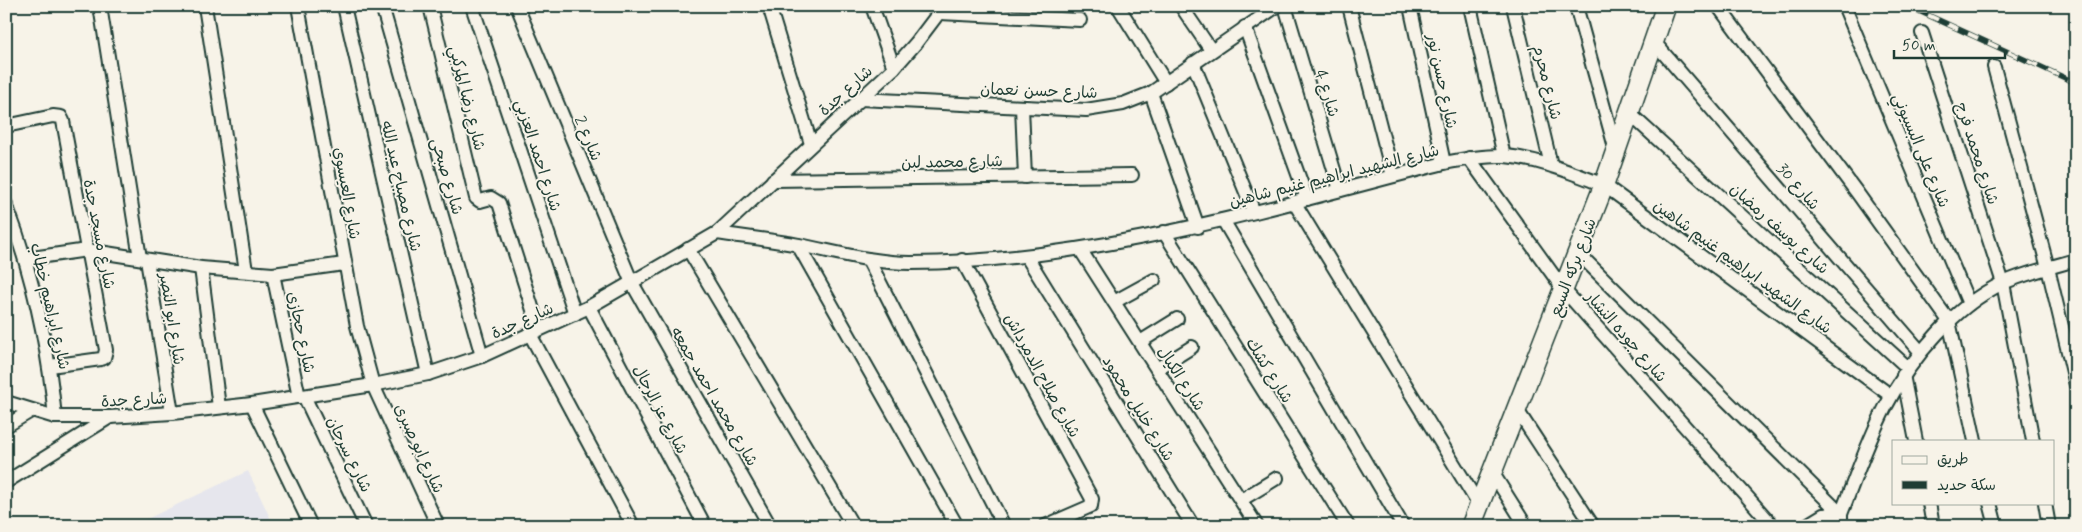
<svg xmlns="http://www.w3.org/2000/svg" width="2082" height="532" viewBox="0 0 2082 532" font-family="Mynerve,'Playpen Sans Arabic',sans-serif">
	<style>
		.built { fill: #e6e6ed }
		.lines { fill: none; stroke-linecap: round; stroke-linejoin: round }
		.street-casing { stroke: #1f3d34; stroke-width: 16 }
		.secondary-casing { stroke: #1f3d34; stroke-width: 22 }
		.street { stroke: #f7f3e8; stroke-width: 12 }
		.secondary { stroke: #f7f3e8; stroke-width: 19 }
		.rail-casing { stroke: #1f3d34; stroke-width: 5.5 }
		.rail { stroke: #f7f3e8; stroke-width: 4; stroke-dasharray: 11; stroke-linecap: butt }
		.labels { text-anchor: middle; stroke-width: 4; stroke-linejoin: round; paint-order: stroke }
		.street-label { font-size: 16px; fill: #1f3d34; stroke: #f7f3e8 }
	</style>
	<rect width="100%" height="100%" fill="#f7f3e8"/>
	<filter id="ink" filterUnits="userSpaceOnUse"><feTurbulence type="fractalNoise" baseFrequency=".02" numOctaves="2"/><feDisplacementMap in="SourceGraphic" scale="10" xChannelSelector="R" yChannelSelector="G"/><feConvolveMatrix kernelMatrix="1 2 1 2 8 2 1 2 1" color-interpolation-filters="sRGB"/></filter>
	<g filter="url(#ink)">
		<!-- built -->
		<polygon class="built" points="248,471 274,526 132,526"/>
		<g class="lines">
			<defs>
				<g id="street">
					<polyline points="100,6 140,258"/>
					<polyline points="205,6 246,271"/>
					<polyline points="298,6 357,326 373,385 438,526"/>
					<polyline points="344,6 428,374"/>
					<polyline points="382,6 482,356"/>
					<polyline points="430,6 476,198 480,201 491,198 499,203 539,329"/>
					<polyline points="472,6 575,314"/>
					<polyline points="517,6 632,283 770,526"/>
					<polyline points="769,6 811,144"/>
					<polyline points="872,6 894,68"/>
					<polyline points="1118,6 1166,83"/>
					<polyline points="1181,6 1211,50"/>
					<polyline points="1285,6 1340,190"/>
					<polyline points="1349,6 1393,176"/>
					<polyline points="1410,6 1444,163"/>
					<polyline points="1470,6 1504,156"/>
					<polyline points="1513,6 1551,165"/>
					<polyline points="1576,6 1616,151"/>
					<polyline points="1718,6 1858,194 1949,321 1975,441"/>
					<polyline points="1845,8 1969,304"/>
					<polyline points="940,13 1080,20"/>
					<polyline points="1245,27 1307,199"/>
					<polyline points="1922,33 2003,283 2033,441"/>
					<polyline points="1654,42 1920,351"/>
					<polyline points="1193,63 1254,212"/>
					<polyline points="1994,67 2048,268 2076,385"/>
					<polyline points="1151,93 1198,227"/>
					<polyline points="860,99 1086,110 1123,104 1151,93 1277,6"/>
					<polyline points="1022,107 1025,177"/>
					<polyline points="1629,113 1908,368"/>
					<polyline points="6,126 53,116 61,117 63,121 106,350 104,358 101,359 50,366"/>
					<polyline points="1469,158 1564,290 1773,526"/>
					<polyline points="773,180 1132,175"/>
					<polyline points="1294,202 1479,505"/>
					<path d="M6,204C32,272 48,344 55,417"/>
					<polyline points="1223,220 1403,526"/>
					<polyline points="1164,232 1348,526"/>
					<path d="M717,233C744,237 772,240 799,245C836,252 873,263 911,263C1093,262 1269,208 1444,163C1464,159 1485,155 1505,156C1540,159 1572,173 1604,185L1890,395"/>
					<polyline points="798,245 957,526"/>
					<polyline points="688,249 853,526"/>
					<polyline points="1080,249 1257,526"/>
					<polyline points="1578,253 1841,514"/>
					<polyline points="1027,257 1193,526"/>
					<polyline points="25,259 87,250 201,268 273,274 344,264"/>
					<polyline points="868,259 1004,526"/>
					<polyline points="147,260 172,413"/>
					<polyline points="962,260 1092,499 1091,506 1045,526"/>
					<polyline points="201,268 219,407"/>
					<polyline points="273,274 299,397"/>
					<polyline points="1114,302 1154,280"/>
					<polyline points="589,307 705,526"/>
					<polyline points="530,334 633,526"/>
					<polyline points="1140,342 1177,319"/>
					<polyline points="1157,369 1192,347"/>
					<polyline points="1903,375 1916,441"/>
					<polyline points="304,396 366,526"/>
					<polyline points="6,402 55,417 110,417 172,413 252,404 373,385 428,374 482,356 589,307 717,233 894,68 916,43 944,6"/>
					<polyline points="252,404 311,526"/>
					<polyline points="1517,410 1593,526"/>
					<polyline points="6,426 31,411"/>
					<polyline points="1492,472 1526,526"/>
					<polyline points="6,482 110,417"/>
					<polyline points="1241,500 1277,478"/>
					<polyline points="1929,503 1933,526"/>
					<polyline points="1990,503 1996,526"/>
					<polyline points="2045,503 2049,526"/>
					<polyline points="1805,526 1823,515 1841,514"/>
					<path d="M1841,526V514C1868,445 1885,389 1937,334C1956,313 1978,295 2003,283C2026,273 2051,267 2076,260"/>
				</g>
				<polyline id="secondary" points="1471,526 1604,185 1666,6"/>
			</defs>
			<!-- street casing -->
			<use href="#street" class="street-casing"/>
			<!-- secondary casing -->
			<use href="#secondary" class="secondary-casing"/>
			<!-- street -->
			<use href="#street" class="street"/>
			<!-- secondary -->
			<use href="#secondary" class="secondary"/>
			<defs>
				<polyline id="rail" points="1908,6 2076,83"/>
			</defs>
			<!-- rail casing -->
			<use href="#rail" class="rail-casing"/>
			<!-- rail -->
			<use href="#rail" class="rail"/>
		</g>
	</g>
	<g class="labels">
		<!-- street labels -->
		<g class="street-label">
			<text transform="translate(1443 81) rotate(78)" y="6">شارع حسن نور</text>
			<text transform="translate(1548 82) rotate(76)" y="6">شارع محرم</text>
			<text transform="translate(845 90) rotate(-42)" y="6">شارع جدة</text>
			<text transform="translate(1039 90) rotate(2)" y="6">شارع حسن نعمان</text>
			<text transform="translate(1328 93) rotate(73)" y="6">شارع 4</text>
			<text transform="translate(468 98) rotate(76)" y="6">شارع رضا المركبي</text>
			<text transform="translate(589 138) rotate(67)" y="6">شارع 2</text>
			<text transform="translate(1922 150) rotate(67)" y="6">شارع على البسيوني</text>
			<text transform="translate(1978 153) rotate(72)" y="6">شارع محمد فرج</text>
			<text transform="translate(539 155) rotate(72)" y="6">شارع احمد العزبي</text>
			<text transform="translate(952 161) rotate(-1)" y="6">شارع محمد لبن</text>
			<text transform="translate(1334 175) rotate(-14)" y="6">شارع الشهيد ابراهيم غنيم شاهين</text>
			<text transform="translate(448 176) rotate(74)" y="6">شارع صبحى</text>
			<text transform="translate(402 186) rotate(77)" y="6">شارع مصباح عبد الله</text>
			<text transform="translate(1799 186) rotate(49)" y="6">شارع 30</text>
			<text transform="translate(348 193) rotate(80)" y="6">شارع العيسوي</text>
			<text transform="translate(1780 228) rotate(42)" y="6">شارع يوسف رمضان</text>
			<text transform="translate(100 234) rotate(79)" y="6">شارع مسجد جدة</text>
			<text transform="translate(1743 266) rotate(36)" y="6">شارع الشهيد ابراهيم غنيم شاهين</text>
			<text transform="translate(1572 267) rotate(-69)" y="6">شارع بركه السبع</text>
			<text transform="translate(51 306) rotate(77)" y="6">شارع ابراهيم خطاب</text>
			<text transform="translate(173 319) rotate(81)" y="6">شارع ابو النصر</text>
			<text transform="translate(522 320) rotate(-24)" y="6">شارع جدة</text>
			<text transform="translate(302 332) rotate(78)" y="6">شارع حجازى</text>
			<text transform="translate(1627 336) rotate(49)" y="6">شارع جوده النشار</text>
			<text transform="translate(1270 370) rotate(58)" y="6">شارع كشك</text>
			<text transform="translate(1043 375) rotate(61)" y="6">شارع صلاح الدمرداش</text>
			<text transform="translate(1182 378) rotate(57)" y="6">شارع الكيال</text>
			<text transform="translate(715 396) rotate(60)" y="6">شارع محمد احمد جمعه</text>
			<text transform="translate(134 399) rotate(-3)" y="6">شارع جدة</text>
			<text transform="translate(1139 408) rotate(58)" y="6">شارع خليل محمود</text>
			<text transform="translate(661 409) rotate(62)" y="6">شارع عز الرجال</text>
			<text transform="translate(420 448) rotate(65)" y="6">شارع ابو صبرى</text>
			<text transform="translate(350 454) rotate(64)" y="6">شارع سرحان</text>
		</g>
	</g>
	<!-- margin -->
	<rect width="2082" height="532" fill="none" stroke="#f7f3e8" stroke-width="25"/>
	<rect x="12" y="12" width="2057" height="507" fill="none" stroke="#1f3d34" stroke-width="2" filter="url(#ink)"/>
	<!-- legend -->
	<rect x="1892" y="440" width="162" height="65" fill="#f7f3e8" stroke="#a1aaa0"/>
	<rect x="1902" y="456" width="25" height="8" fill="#f7f3e8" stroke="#a1aaa0"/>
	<text x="1937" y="464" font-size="15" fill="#1f3d34">طريق</text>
	<rect x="1902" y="481" width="25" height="8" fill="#1f3d34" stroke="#a1aaa0"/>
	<text x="1937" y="490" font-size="15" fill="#1f3d34">سكة حديد</text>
	<!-- scale -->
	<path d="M1894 50v8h111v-8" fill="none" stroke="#1f3d34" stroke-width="2.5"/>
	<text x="1902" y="50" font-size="15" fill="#1f3d34" stroke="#f7f3e8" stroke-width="4" paint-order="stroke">50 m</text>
</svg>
